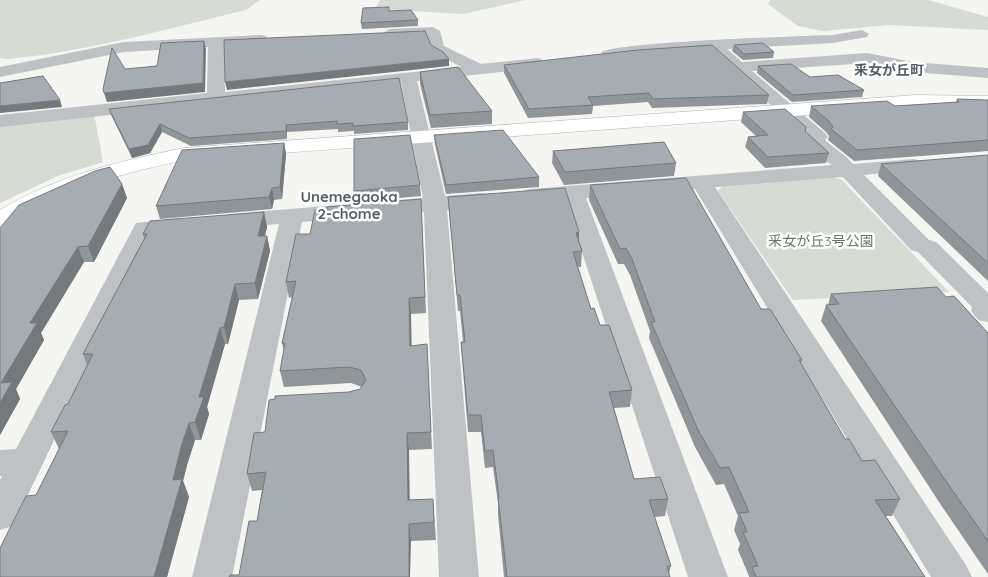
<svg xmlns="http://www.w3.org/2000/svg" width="988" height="577" viewBox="0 0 988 577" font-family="Quicksand,'Noto Sans JP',sans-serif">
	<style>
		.green { fill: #d6dbd3 }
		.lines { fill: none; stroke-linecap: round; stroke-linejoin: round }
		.secondary-casing { stroke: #b1b6b9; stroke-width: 1 }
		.street { fill: #bec2c5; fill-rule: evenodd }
		.secondary { fill: #fff; fill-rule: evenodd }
		.wall { fill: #8f9599 }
		.shaded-wall { fill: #74797d }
		.building { fill: #a6adb2; stroke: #74797d }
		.labels { text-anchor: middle; stroke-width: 5; stroke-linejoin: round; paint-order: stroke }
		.far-quarter-label { font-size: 14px; font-weight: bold; fill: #545e66; stroke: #fff }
		.park-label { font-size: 14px; fill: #697865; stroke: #fff }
		.neighbourhood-label { font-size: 15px; font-weight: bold; fill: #545e66; stroke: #fff }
	</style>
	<rect width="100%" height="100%" fill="#f5f5f2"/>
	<!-- green -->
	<g class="green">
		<path d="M0,0H260L246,10C167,29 89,51 8,59L0,58Z"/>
		<polygon points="380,0 525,0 464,14 375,9"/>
		<polygon points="770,0 928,0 988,17 988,30 889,25 823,31 798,26 768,4"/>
		<polygon points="94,113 103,162 58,176 0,203 0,125"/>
		<polygon points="829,176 842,180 949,292 793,300 718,191 724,184"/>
	</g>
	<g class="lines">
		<defs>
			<path id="secondary" d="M916,95L988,96V108L916,107L184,160C144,169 103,178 65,195C45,203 19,223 0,227V210C56,176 120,161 184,148Z"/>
		</defs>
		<!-- secondary casing -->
		<use href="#secondary" class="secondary-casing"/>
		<!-- street -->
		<g class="street">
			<polygon points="433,27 440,31 444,46 481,64 539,58 547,63 539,68 417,81 445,196 483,193 491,195 494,200 491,205 447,210 479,577 439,577 424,212 302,222 232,577 192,577 279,224 231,228 223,226 219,221 223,216 231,214 423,198 401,83 0,127 0,115 207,93 208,47 124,52 0,77 0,67 124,42 261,35 266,36 268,39 266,42 224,46 225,92 461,67 432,51 427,36 390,37 383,33 390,29"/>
			<path d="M862,30L869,34L867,37L833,43L727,49L742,62L867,53L913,62L988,68V78L913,72L867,63L752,71L825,133L828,137L825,140C835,149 845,154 853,164L914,159L921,161L924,165L921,169L864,175L929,240L936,242L988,293V322L978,320L971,311L972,307L918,252L911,250L843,177L715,187L966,565L972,577H931L695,189L586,198L728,577H688L565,200L530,203L522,201L519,196L522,191L530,189L832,165L821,158L804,140L806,137L710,50L609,58L601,53C609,42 806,36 833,35Z"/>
			<polygon points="182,218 190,220 194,225 190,230 153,234 13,526 0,530 0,480 2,476 0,476 0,450 16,449 136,223"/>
		</g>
		<!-- secondary -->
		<use href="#secondary" class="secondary"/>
	</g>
	<!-- wall -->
	<g class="wall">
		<polygon points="418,20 418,26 362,29 361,23"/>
		<polygon points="734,45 774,52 773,58 743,60 732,51"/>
		<polygon points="504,65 769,95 767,104 652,108 648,102 593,106 592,114 528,118 504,73"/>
		<polygon points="758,66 810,77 864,90 862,97 792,102 757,73"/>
		<polygon points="420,72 492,111 492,124 431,128 420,84"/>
		<polygon points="957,99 988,100 988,151 854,161 828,140 829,136 826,132 809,117 811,106 895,106 956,102"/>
		<polygon points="109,109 408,122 408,130 354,134 354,131 338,132 338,129 287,132 287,139 191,146 162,132 150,153 132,158 112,117"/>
		<polygon points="743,112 805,131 829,153 826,163 765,168 745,147 748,137 756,136 741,122"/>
		<polygon points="434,135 539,177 539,187 446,194 435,144"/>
		<polygon points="284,143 286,154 282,199 274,200 272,209 160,219 156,206"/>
		<polygon points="553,151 676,163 674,176 564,185 552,163"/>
		<polygon points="988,155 988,281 878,176 881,164"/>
		<polygon points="122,184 127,198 94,262 84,262 41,333 44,340 16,389 20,399 0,435 0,228"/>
		<polygon points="420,185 421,196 355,202 354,191"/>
		<polygon points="590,185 761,309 802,360 801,363 845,439 862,461 900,499 892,516 886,516 925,577 749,577 749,576 738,550 740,544 734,530 738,516 724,484 716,485 695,447 649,338 650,331 630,275 624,264 618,264 589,200"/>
		<polygon points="448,197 579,232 579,241 582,251 581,267 578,267 591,309 632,390 630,407 614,408 634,479 668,499 665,516 654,517 671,566 669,573 670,577 504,577 498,515 498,503 493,467 485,468 481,432 468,432 462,358 461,342 463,342 460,311 458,311"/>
		<polygon points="421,199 426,313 411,314 411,346 427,344 432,449 409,450 409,500 433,499 436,540 411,541 239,575 257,521 262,490 252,491 247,474 265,432 349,392 360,389 362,387 351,383 284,387 280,371 284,351 282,343 292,297 289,298 286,282 310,234 327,210"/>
		<polygon points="264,212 267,227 265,236 267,236 270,251 258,299 239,300 228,344 225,344 207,407 209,414 201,440 195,440 187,465 183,481 189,497 167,577 0,577 36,495 59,449 51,432 68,404 87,365 83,354 144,239 143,234"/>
		<polygon points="831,294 946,297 988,333 988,574 941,505 821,321 826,305 828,305"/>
	</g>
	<!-- shaded-wall -->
	<g class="shaded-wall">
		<polygon points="204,41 206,49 205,92 107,102 104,93"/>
		<polygon points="449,59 449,66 227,90 225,82"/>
		<polygon points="60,100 62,107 0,113 0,106"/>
		<polygon points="160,124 162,132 150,153 132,158 129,149"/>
		<polygon points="286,125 287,132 287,139 286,131"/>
		<polygon points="284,143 286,154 282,199 280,187"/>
		<polygon points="122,184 127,198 94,262 88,246"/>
		<polygon points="272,188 274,200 272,209 269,197"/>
		<polygon points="264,212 267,227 261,252 258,236"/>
		<polygon points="579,232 578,247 576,233"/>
		<polygon points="267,236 270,251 258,299 255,283"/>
		<polygon points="78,247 84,262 41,333 44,340 16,389 20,399 0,435 0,403 1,383 30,323"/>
		<polygon points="235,284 239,300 228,344 224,327"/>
		<polygon points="409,298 411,314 412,362 410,346"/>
		<polygon points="220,328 225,344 207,407 209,414 201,440 195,422 199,397"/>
		<polygon points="189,423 195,440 187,465 183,481 189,497 167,577 154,577 173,480 181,447"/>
		<polygon points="407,433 409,450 410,517 408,500"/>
		<polygon points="409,524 411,541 410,577 409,577"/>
	</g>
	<!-- building -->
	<g class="building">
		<polygon points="389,7 389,11 411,10 418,20 361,23 363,8"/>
		<polygon points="425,31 431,45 443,52 449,59 225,82 224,40"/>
		<polygon points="204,41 203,83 104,93 103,89 112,48 125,69 157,66 161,43"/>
		<polygon points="763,43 774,52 744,54 734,45"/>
		<polygon points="712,45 769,95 653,99 649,93 588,97 593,105 529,109 504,65 638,50"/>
		<polygon points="791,64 810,77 838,75 864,90 793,95 758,66"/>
		<polygon points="458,67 492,111 430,115 420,72"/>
		<polygon points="43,76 60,100 0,106 0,83"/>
		<polygon points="399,78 408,122 353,126 353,123 337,124 337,121 286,125 286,131 189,138 160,124 148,145 129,149 109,109"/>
		<polygon points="957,99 988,100 988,140 857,150 831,129 833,127 829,121 811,106 887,101 895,106 959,102"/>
		<polygon points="785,109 806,127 805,131 829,153 768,157 748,137 768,135 743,112"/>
		<polygon points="503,130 539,177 446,185 434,135"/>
		<polygon points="410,135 420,185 354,191 354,139"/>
		<polygon points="664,142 676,163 565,172 553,151"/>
		<polygon points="284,143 280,187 272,188 269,197 156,206 182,150"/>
		<polygon points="988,155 988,263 881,164"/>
		<polygon points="110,167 122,184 88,246 78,247 30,323 37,323 1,383 12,382 0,403 0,228 19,205 95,171"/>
		<polygon points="686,178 761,309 770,309 802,360 799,360 845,439 849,439 862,461 875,460 900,499 875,500 925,577 756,577 752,567 758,566 743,532 747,532 739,513 749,512 729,467 720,468 698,430 651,322 655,322 632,259 626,248 620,249 590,185"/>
		<polygon points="565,188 579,232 576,233 582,251 573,252 591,309 594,308 600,325 609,325 632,390 609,392 634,479 660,477 668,499 649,500 671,566 667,566 670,577 507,577 498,497 499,497 493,450 485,451 481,415 468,415 461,342 465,342 460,295 457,295 448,197"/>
		<polygon points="421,199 425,297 409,298 410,346 427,344 431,432 407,433 408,500 433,499 434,522 409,524 409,577 229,577 230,575 239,575 249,521 257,521 266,472 247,474 254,433 265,432 269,400 275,399 275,396 349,392 360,389 366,380 361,370 349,367 280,371 285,343 282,343 296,281 286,282 296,234 310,234 315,210 327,210 327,207"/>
		<polygon points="264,212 258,236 267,236 255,283 235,284 224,327 220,328 199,397 204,397 195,422 189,423 181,447 173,480 182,479 154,577 0,577 0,548 26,496 36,495 68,431 51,432 65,405 68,404 93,354 83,354 147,234 143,234 150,221"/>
		<polygon points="937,287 946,297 954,296 988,333 988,541 950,487 826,305 839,304 831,294"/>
	</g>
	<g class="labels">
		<!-- far-quarter labels -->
		<g class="far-quarter-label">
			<text x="889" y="75">釆女が丘町</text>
		</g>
		<!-- park labels -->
		<g class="park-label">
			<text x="821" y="246">釆女が丘3号公園</text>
		</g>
		<!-- neighbourhood labels -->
		<g class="neighbourhood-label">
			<text x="349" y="202">Unemegaoka<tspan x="349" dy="17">2-chome</tspan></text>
		</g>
	</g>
</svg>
